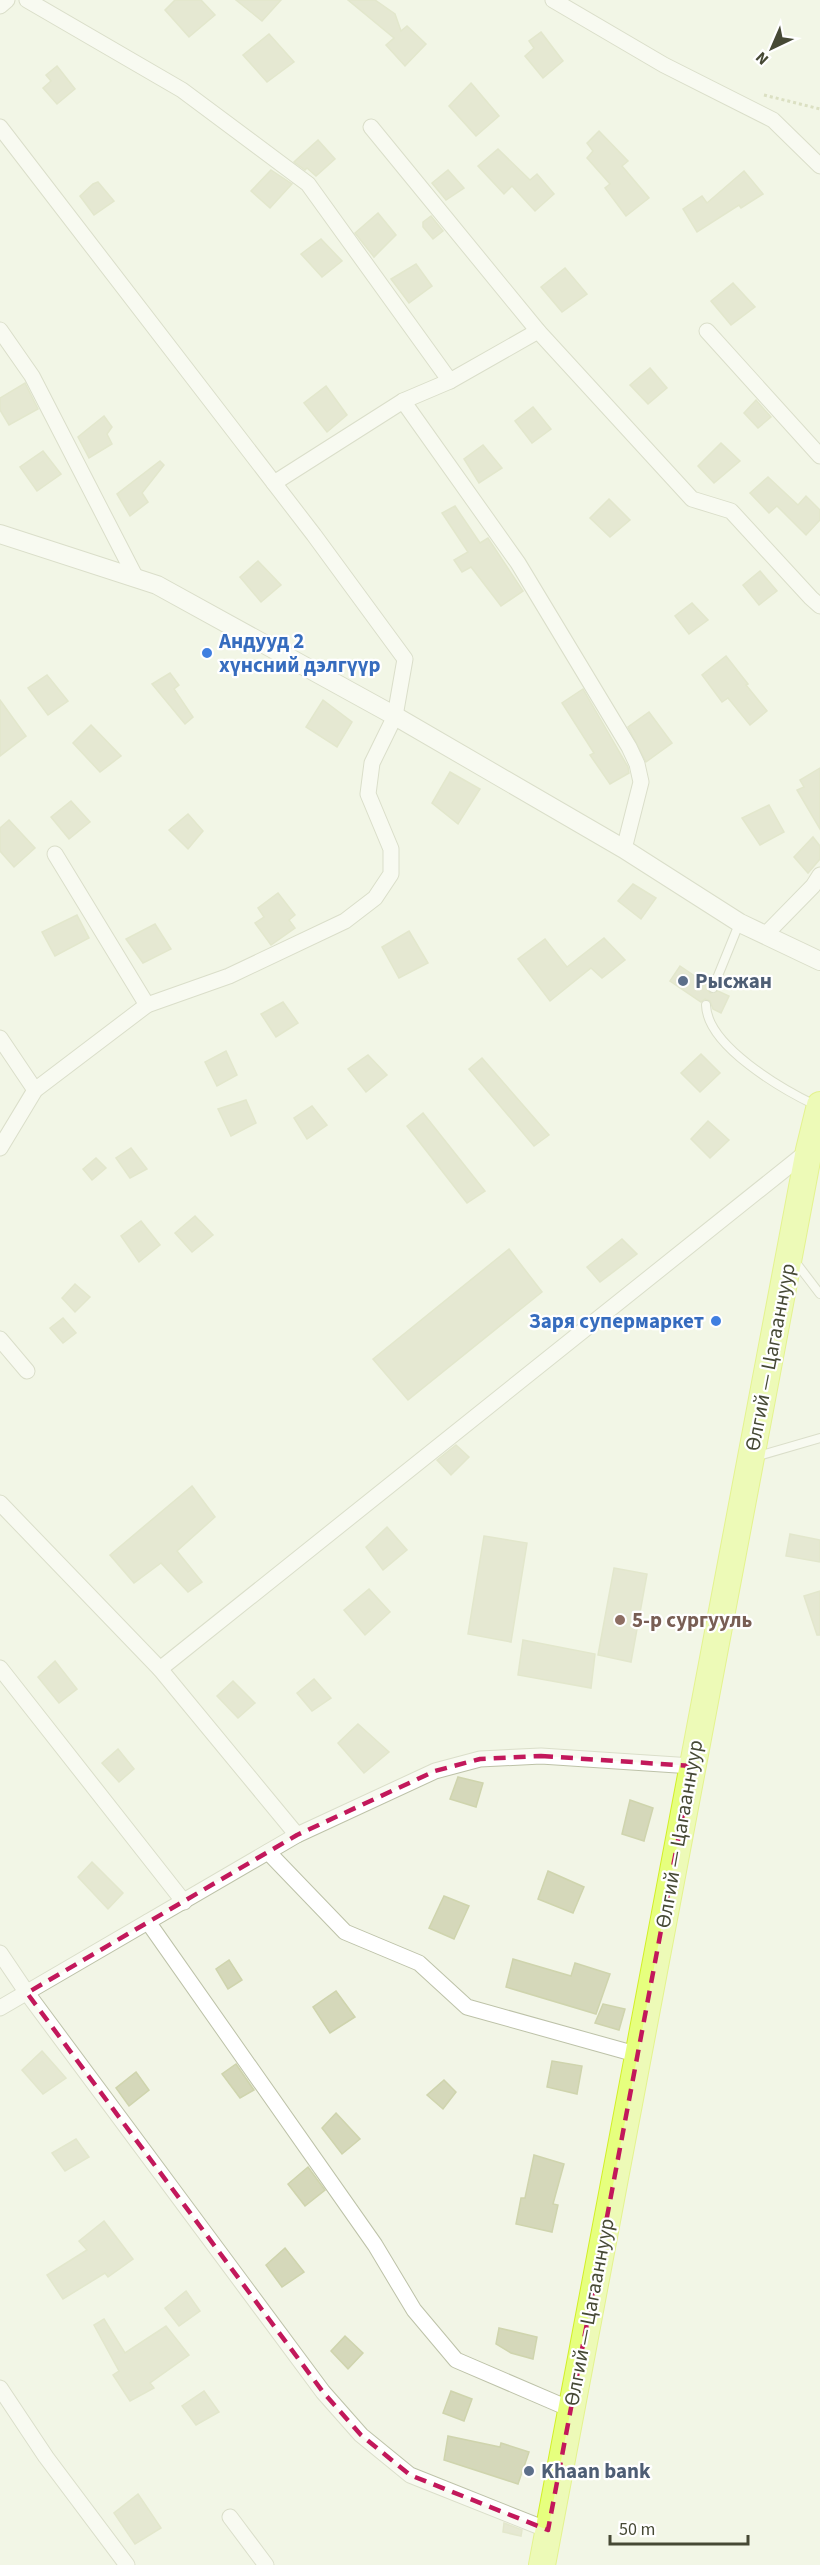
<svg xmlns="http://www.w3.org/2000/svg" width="820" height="2565" viewBox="0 0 820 2565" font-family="'Source Sans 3',sans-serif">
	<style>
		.building { fill: #d5d8ba; stroke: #cfd4ad; stroke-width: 1.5 }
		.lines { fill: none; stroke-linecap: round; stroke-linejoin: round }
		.service-casing { stroke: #bdc2a8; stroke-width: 10 }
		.minor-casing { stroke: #bdc2a8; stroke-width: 17 }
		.tertiary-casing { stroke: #bdc2a8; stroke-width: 20 }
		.trunk-casing { stroke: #d2ef27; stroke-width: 28 }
		.path { stroke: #bec597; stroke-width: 3; stroke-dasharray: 3 3; stroke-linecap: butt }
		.service { stroke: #fff; stroke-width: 8 }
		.minor { stroke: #fff; stroke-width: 15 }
		.tertiary { stroke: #fff; stroke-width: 18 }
		.trunk { stroke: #e6ff7e; stroke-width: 26 }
		.marked { fill: none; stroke: #c2185b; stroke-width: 4.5; stroke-dasharray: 12 8; stroke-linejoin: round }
		.shop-dot { fill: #3f7fe0; stroke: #fff; stroke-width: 2 }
		.service-dot { fill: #5c6f8a; stroke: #fff; stroke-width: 2 }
		.education-dot { fill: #8d6e63; stroke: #fff; stroke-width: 2 }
		.labels { text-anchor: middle; stroke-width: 4.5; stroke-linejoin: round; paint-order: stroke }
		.shop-label { font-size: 21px; font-weight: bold; fill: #366cbe; stroke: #fff; text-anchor: start }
		.service-label { font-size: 21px; font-weight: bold; fill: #4e5e75; stroke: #fff; text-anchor: start }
		.street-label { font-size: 21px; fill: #464935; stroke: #fff }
		.education-label { font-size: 21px; font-weight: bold; fill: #785e54; stroke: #fff; text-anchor: start }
	</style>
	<rect width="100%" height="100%" fill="#f2f5e6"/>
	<!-- building -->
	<g class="building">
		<polygon points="175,0 201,0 215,15 189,37 165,10"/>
		<polygon points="236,0 281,0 262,21"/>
		<polygon points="348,0 375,0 395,14 401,31 407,26 426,44 405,66 386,45 394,38"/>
		<polygon points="541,32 563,61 543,78 525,56 534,48 529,41"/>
		<polygon points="269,34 294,62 267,82 243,55"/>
		<polygon points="57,66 75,89 57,104 43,88 51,81 46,75"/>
		<polygon points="471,83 499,116 476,136 449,106"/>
		<polygon points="599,131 628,161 622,166 649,198 626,216 605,188 610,184 587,158 593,151 587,143"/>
		<polygon points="318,140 335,159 316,176 307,168 305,170 294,162"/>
		<polygon points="498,149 530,180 537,174 554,194 535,211 512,186 504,194 478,166"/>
		<polygon points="271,170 292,184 270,208 251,191"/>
		<polygon points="448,170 464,188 446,200 432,183"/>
		<polygon points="744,171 763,194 741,208 739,205 697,232 683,209 702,196 707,203"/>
		<polygon points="98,182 114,201 94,215 80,196 93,184"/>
		<polygon points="378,213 396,235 374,257 355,233"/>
		<polygon points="431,216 443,231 433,239 423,227 423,222"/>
		<polygon points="321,239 342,261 322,277 301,254"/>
		<polygon points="416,264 432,286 409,303 391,279"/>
		<polygon points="565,268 587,294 562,312 541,287"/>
		<polygon points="733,283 755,307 731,325 711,301"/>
		<polygon points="650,368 667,388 648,404 630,385"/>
		<polygon points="25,383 38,409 9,425 0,410 0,398"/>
		<polygon points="326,386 347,415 327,432 304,403"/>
		<polygon points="756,400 771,417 758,428 744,413"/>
		<polygon points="533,407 551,429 532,443 515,421"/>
		<polygon points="104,416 112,427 107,434 112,444 89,458 78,437"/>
		<polygon points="721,443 740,461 714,483 698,466"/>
		<polygon points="483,445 502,468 479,483 464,459"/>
		<polygon points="43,451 61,474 37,491 20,467"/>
		<polygon points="160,461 164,465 142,493 148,502 130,516 117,494"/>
		<polygon points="768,477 798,505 806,496 820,510 820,520 806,535 777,506 769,513 750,493"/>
		<polygon points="609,499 630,520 610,537 590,518"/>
		<polygon points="455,506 480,543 488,538 523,591 501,606 471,567 462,572 454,560 468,552 442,513"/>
		<polygon points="258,561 281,585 261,602 240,577"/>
		<polygon points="760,571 777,591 759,605 743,585"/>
		<polygon points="692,603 708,620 689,634 675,616"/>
		<polygon points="726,656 748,684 746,685 767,711 750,725 728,698 722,702 702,675"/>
		<polygon points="170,673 179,685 174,689 193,717 185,724 152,684"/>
		<polygon points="47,675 68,701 48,715 28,688"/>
		<polygon points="583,689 628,767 629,773 610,784 590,755 594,753 562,703"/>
		<polygon points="0,700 26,736 0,756"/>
		<polygon points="323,700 352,722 337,747 306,727"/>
		<polygon points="649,712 672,743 646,762 628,727"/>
		<polygon points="91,725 121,756 100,772 73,743"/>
		<polygon points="820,768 820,829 797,790 804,787 800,780"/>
		<polygon points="450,772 480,789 458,824 432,803"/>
		<polygon points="71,801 90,822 69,839 51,817"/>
		<polygon points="769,805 784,832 760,845 742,818"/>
		<polygon points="188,814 203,831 188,849 169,830"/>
		<polygon points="9,820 35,848 14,867 0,851 0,828"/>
		<polygon points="813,837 820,846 820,859 808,873 794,857"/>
		<polygon points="633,884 656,898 641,919 618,901"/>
		<polygon points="278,893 295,915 289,920 295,928 271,945 255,923 264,917 258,908"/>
		<polygon points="77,915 89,938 55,956 42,932"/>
		<polygon points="155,924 171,949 143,963 126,939"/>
		<polygon points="409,931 428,963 399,978 382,947"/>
		<polygon points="604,938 625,960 602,978 591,968 550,1001 518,959 545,939 567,967"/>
		<polygon points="680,966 708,985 707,989 710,993 718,991 729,996 721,1013 713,1009 710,1001 705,999 701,1002 670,981"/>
		<polygon points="283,1002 298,1023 276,1037 261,1014"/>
		<polygon points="226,1051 237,1075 217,1086 205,1062"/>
		<polygon points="701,1054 720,1073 700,1092 681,1073"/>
		<polygon points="368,1055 387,1075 366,1092 348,1069"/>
		<polygon points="482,1058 549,1135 534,1146 469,1069"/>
		<polygon points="246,1100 256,1123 231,1136 218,1109"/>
		<polygon points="312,1106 327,1125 307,1139 294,1118"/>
		<polygon points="423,1113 485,1191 467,1203 407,1126"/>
		<polygon points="708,1121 729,1140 710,1158 691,1139"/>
		<polygon points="131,1148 147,1169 130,1178 116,1158"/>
		<polygon points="96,1158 106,1168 92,1180 83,1169"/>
		<polygon points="195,1216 213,1235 192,1252 175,1233"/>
		<polygon points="141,1221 160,1245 139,1262 121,1236"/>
		<polygon points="622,1239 637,1254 600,1282 587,1267"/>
		<polygon points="509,1249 542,1292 408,1400 373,1359"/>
		<polygon points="75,1284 90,1297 75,1312 62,1298"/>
		<polygon points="63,1318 76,1333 63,1343 50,1328"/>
		<polygon points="456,1445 469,1457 451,1475 437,1460"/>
		<polygon points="192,1486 215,1517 177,1551 202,1582 188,1592 161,1563 134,1583 110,1555"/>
		<polygon points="387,1527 407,1550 383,1570 366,1547"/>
		<polygon points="790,1534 820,1540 820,1562 786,1556"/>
		<polygon points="484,1536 527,1543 511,1642 468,1634"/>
		<polygon points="614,1568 647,1574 631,1662 598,1655"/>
		<polygon points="369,1589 390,1612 365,1635 344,1610"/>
		<polygon points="820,1591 820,1635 817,1635 804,1596"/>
		<polygon points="523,1640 595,1654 591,1688 518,1675"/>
		<polygon points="55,1661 77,1689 59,1703 38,1677"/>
		<polygon points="314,1679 331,1698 312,1711 297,1693"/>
		<polygon points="233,1681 255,1703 238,1718 217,1696"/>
		<polygon points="358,1724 389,1752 364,1773 338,1743"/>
		<polygon points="118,1749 134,1769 119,1782 102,1763"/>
		<polygon points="458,1777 483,1783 476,1807 450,1799"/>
		<polygon points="630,1800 653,1808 644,1841 622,1834"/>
		<polygon points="92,1862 123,1893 108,1909 78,1877"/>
		<polygon points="548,1871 584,1887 573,1913 538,1899"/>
		<polygon points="444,1896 469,1906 454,1939 429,1928"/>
		<polygon points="513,1959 571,1976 575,1963 610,1974 596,2014 506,1987"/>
		<polygon points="229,1960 242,1980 228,1989 216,1969"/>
		<polygon points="336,1991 355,2017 330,2033 313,2007"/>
		<polygon points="603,2004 625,2009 619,2030 595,2023"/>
		<polygon points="42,2051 66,2078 43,2094 22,2070"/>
		<polygon points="552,2061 582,2066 577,2094 547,2087"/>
		<polygon points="236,2064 254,2090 240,2098 222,2074"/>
		<polygon points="136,2072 149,2090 129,2106 116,2088"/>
		<polygon points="444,2080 456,2092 443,2109 427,2095"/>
		<polygon points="336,2113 360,2139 342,2154 322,2128"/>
		<polygon points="76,2139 89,2157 65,2171 52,2153"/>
		<polygon points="534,2155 564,2164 553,2204 558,2205 552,2232 516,2224 521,2198 525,2198"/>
		<polygon points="308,2167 325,2190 305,2206 288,2184"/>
		<polygon points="104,2221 133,2259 108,2277 105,2273 63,2299 47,2275 87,2250 79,2241"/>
		<polygon points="285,2248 304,2272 282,2287 266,2265"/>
		<polygon points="186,2291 200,2311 179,2326 165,2308"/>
		<polygon points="104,2319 125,2353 166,2326 189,2355 150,2383 154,2388 130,2401 113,2375 119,2371 94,2325"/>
		<polygon points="499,2328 537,2337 533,2359 511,2353 496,2344"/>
		<polygon points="345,2336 363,2353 348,2369 331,2351"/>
		<polygon points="204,2391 219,2412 196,2425 182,2406"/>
		<polygon points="451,2391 472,2399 464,2421 443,2413"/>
		<polygon points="448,2436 500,2447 501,2443 529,2452 518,2484 444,2460"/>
		<polygon points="138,2494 161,2528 135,2544 114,2513"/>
		<polygon points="504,2523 522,2530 521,2536 503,2532"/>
	</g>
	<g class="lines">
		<defs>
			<g id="service">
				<polyline points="713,988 739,924"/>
				<path d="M706,1005C707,1046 782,1089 815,1105"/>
				<polyline points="794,1260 820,1294"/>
				<polyline points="755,1457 820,1438"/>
			</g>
			<g id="minor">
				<polyline points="27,0 182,90 308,184 450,381"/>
				<polyline points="553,0 664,65 773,120 820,166"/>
				<polyline points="0,6 7,0"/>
				<polyline points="0,127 314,535 405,659 395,716 372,763 368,794 391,849 391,874 375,898 345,921 229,976 147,1005 35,1090 0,1148"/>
				<polyline points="371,127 538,331 692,499 731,511 811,598 820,606"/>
				<polyline points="0,330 32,376 136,578"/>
				<polyline points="707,331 820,456"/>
				<polyline points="403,401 518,563 629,747 637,764 641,782 624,849"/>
				<polyline points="274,483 403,401 450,381 538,331"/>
				<polyline points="55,854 147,1005"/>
				<polyline points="765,935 813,886 820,875"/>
				<polyline points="0,1038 35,1090"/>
				<polyline points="0,1339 27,1371"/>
				<polyline points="0,1503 160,1669 297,1835"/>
				<polyline points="0,1668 184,1902"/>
				<polyline points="160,1669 809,1150"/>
				<polyline points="268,1852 345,1932 419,1963 467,2007 639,2055"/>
				<polyline points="148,1922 375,2245 414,2310 456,2360 570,2409"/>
				<polyline points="0,1953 27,1993 323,2392 361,2435 410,2475 548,2530"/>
				<polyline points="0,2008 297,1835 435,1771 480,1759 541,1756 692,1766"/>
				<polyline points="0,2388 46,2457 127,2565"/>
				<polyline points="230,2517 266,2565"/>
			</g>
			<polyline id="tertiary" points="0,534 157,585 395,716 624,849 740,923 820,961"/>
			<polyline id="trunk" points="542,2565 809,1150 820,1105"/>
		</defs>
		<!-- service casing -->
		<use href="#service" class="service-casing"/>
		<!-- minor casing -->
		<use href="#minor" class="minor-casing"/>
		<!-- tertiary casing -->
		<use href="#tertiary" class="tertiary-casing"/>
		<!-- trunk casing -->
		<use href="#trunk" class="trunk-casing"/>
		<!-- path -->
		<polyline class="path" points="764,95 820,109"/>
		<!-- service -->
		<use href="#service" class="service"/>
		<!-- minor -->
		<use href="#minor" class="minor"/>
		<!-- tertiary -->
		<use href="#tertiary" class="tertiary"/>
		<!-- trunk -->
		<use href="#trunk" class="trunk"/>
	</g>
	<!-- marked area -->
	<path d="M0 0H820V2565H0ZM541,1756L692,1766L548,2530L410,2475L361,2435L323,2392L27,1993L297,1835L435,1771L480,1759Z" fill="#f2f5e6" fill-opacity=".55" fill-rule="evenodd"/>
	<path class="marked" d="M541,1756L692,1766L548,2530L410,2475L361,2435L323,2392L27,1993L297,1835L435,1771L480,1759Z"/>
	<!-- markers -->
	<g class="shop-dot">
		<circle cx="207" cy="653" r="6"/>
		<circle cx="716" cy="1321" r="6"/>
	</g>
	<g class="service-dot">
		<circle cx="683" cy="981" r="6"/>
		<circle cx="529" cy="2471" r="6"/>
	</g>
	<circle class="education-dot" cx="620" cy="1620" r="6"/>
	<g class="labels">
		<!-- shop labels -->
		<g class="shop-label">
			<text x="219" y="648">Андууд 2<tspan x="219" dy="24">хүнсний дэлгүүр</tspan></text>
			<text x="704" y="1328" text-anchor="end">Заря супермаркет</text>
		</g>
		<!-- service labels -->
		<g class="service-label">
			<text x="695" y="988">Рысжан</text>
			<text x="541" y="2478">Khaan bank</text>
		</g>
		<!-- street labels -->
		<g class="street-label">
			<text transform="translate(770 1357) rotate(-79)" y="7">Өлгий — Цагааннуур</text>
			<text transform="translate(679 1834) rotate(-80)" y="7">Өлгий — Цагааннуур</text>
			<text transform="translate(589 2312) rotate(-79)" y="7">Өлгий — Цагааннуур</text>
		</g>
		<!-- education labels -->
		<g class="education-label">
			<text x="632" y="1627">5-р сургууль</text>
		</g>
	</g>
	<!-- north arrow -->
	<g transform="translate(772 48) rotate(224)" stroke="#ffffff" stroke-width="4.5" paint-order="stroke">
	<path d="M0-4.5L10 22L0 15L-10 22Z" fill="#464935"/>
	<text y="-9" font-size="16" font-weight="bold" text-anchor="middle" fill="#464935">N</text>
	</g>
	<!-- scale -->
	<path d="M610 2535v9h138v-9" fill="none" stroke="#464935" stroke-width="3"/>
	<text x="619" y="2535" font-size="18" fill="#464935" stroke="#ffffff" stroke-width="4.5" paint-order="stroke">50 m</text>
</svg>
